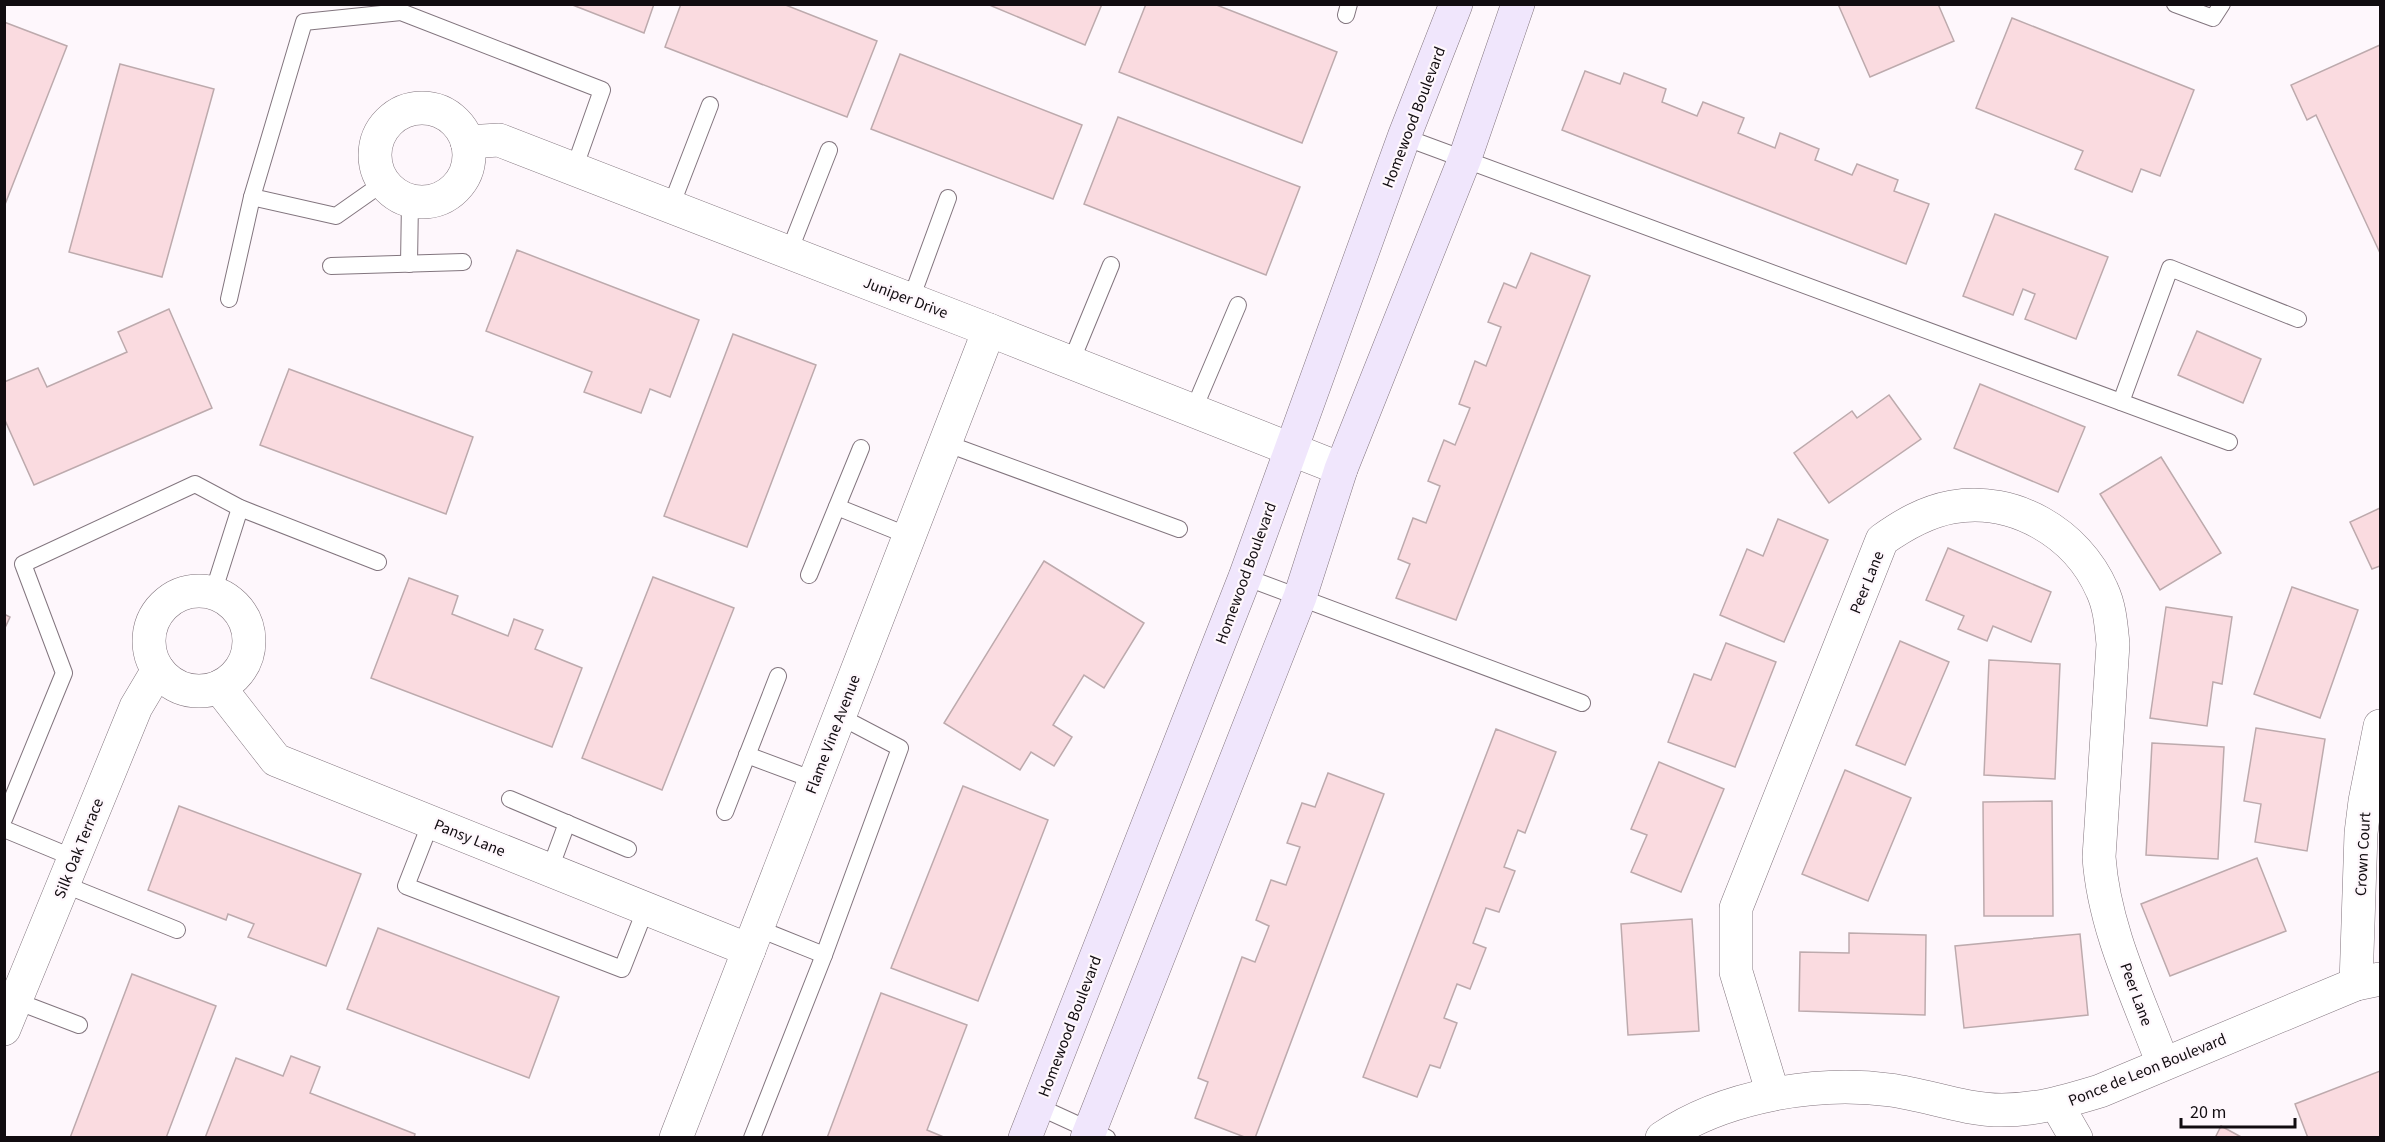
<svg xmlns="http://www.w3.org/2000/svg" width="2385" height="1142" viewBox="0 0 2385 1142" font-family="'Source Sans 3',sans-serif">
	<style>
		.building { fill: #fadbe0; stroke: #bdaaad; stroke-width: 1.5 }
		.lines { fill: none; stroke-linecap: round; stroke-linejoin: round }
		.lane-casing { stroke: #82757e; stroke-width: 18 }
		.street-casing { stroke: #82757e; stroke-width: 34 }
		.secondary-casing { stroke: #82757e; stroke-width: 34 }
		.lane { stroke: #fff; stroke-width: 16 }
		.street { stroke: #fff; stroke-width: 33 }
		.secondary { stroke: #f0e6fc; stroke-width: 33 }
		.labels { text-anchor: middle; stroke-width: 4.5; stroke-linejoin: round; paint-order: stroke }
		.street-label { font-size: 16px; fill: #110c10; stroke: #fef7fc }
	</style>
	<rect width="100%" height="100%" fill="#fef7fc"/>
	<!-- building -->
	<g class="building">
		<polygon points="570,4 654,4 644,33"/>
		<polygon points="681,4 783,4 877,41 847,117 665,47"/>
		<polygon points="987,4 1102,4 1085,45"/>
		<polygon points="1146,4 1214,4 1337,52 1302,143 1119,72"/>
		<polygon points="1838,4 1938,4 1954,41 1870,77"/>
		<polygon points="2012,18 2194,90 2160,176 2141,169 2132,192 2075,169 2083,151 1976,108"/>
		<polygon points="4,22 67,46 4,207"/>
		<polygon points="2380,45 2380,253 2316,115 2307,120 2291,85"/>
		<polygon points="900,54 1082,125 1053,199 871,129"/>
		<polygon points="120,64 214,89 162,277 69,252"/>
		<polygon points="1585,71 1620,84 1624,73 1666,89 1662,102 1697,116 1703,102 1744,118 1738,133 1775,148 1780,133 1819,149 1815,160 1852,175 1857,164 1898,180 1894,191 1929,204 1906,264 1562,130"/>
		<polygon points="1118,117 1300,187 1266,275 1084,204"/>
		<polygon points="1995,214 2108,257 2076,339 2025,319 2035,294 2023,289 2013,315 1963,296"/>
		<polygon points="517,250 699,320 670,397 650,389 641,413 584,392 592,372 486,331"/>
		<polygon points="1531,253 1590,276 1456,620 1396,598 1410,564 1398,559 1413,518 1426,523 1440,486 1428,481 1444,440 1455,445 1470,408 1459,404 1475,361 1486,366 1501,327 1488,322 1504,283 1516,288"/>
		<polygon points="169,309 212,408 34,485 4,418 4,382 38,368 47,387 127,352 118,332"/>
		<polygon points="2197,331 2261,359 2243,403 2178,375"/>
		<polygon points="733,334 816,365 747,547 664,516"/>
		<polygon points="289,369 473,437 446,514 260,445"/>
		<polygon points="1980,384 2085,427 2058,492 1954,448"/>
		<polygon points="1889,395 1921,439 1829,503 1794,453 1852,411 1857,418"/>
		<polygon points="2161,457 2221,553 2160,590 2100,494"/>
		<polygon points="2380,508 2380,566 2372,569 2350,522"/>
		<polygon points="1778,519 1828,540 1784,642 1720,615 1747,549 1763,556"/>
		<polygon points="1948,548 2051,592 2031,642 1993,626 1987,641 1958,629 1964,616 1926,600"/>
		<polygon points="1044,561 1144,623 1104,688 1084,675 1053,725 1072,737 1054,766 1031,752 1020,770 944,723"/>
		<polygon points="653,577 734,608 662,790 582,758"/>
		<polygon points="409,578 458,596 452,614 508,636 514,619 543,630 535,649 582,668 552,747 371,678"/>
		<polygon points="2292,587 2358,610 2320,718 2254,694"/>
		<polygon points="2166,607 2232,617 2222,684 2213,682 2207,726 2150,718"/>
		<polygon points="4,614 10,617 4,630"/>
		<polygon points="1900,641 1949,662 1905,765 1856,745"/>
		<polygon points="1726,643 1776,662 1735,767 1668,742 1694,674 1711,680"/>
		<polygon points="1989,660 2060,664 2055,779 1984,775"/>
		<polygon points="2256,728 2325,739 2307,851 2255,842 2261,804 2244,801"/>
		<polygon points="1496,729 1556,752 1525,833 1518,830 1504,867 1515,871 1499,912 1486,908 1473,943 1486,948 1470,989 1457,984 1444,1018 1457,1023 1440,1068 1430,1065 1417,1097 1363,1077"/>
		<polygon points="2152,743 2224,747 2218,859 2146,855"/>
		<polygon points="1659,762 1724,789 1681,892 1631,872 1647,835 1631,829"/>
		<polygon points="1845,770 1911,798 1868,901 1802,874"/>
		<polygon points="1328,773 1384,794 1255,1138 1247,1138 1195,1118 1208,1082 1198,1078 1242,957 1255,962 1269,926 1256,920 1271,880 1286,885 1300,847 1287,843 1302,803 1315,807"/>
		<polygon points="963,786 1048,820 978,1001 891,968"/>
		<polygon points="2052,801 2053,916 1984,916 1983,802"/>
		<polygon points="179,806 361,874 326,966 248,937 254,924 228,914 226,920 148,890"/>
		<polygon points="2257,858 2286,931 2170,976 2141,904"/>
		<polygon points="1692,919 1699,1031 1628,1035 1621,924"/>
		<polygon points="378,928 559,997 529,1078 347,1009"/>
		<polygon points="1849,933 1926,935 1925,1015 1799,1011 1800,952 1849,953"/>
		<polygon points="2080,934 2088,1015 1964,1028 1955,946"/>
		<polygon points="132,974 216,1006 166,1138 70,1138"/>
		<polygon points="881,993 967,1025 927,1130 946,1138 827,1138"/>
		<polygon points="291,1056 320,1067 310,1093 415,1134 414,1138 205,1138 236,1058 283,1076"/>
		<polygon points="2380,1071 2380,1138 2308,1138 2295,1104"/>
		<polygon points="2221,1126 2243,1138 2215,1138"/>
	</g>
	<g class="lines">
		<defs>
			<g id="lane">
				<polyline points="2175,4 2213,18 2222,4"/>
				<polyline points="1346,15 1349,4"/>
				<polyline points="1404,137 2229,442"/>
				<polyline points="252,197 336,216 383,183"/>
				<polyline points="671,206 710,105"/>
				<polyline points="789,252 829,150"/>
				<polyline points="409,264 410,201"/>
				<polyline points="331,266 463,262"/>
				<polyline points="229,299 252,197 304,22 401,12 602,90 574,169"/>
				<polyline points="911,299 948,198"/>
				<polyline points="1071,362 1111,265"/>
				<polyline points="2121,402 2170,268 2298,319"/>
				<polyline points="1193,411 1238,305"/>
				<polyline points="945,443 1179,529"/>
				<polyline points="837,507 909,536"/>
				<polyline points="809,575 861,448"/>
				<polyline points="1245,577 1582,703"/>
				<polyline points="213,593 240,508"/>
				<polyline points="747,755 814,780"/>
				<polyline points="510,799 628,849"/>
				<polyline points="725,812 778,676"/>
				<polyline points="4,819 64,673 23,564 195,484 240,508 378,562"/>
				<polyline points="431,822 406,886 622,969 646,908"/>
				<polyline points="4,829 74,858"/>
				<polyline points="550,869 567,823"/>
				<polyline points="63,884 177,930"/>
				<polyline points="757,928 824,955"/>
				<polyline points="16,1001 79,1025"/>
				<polyline points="1037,1106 1107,1138"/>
				<polyline points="752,1138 824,955 900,748 839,716"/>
			</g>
			<g id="street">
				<circle cx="422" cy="155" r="47"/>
				<polyline points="467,142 499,140 989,330 1341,469"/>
				<circle cx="199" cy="641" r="50"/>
				<polyline points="219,687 276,760 749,950"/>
				<polyline points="2356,984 2361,833 2365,801 2380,726"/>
				<polyline points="4,1029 136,707 158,670"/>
				<path d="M1773,1094L1736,972V908L1882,540C1903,525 1925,512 1952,507C2014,496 2077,533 2102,590C2110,607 2111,625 2113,644L2099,857C2104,929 2138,997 2163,1064"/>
				<polyline points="2057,1105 2076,1138"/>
				<polyline points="676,1138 989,330"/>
				<path d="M1662,1138C1724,1096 1817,1080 1890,1090C1928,1095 1964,1110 2002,1110C2037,1110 2067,1101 2100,1091L2356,984L2380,979"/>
			</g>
			<g id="secondary">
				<polyline points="1025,1138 1245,577 1404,137 1456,4"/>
				<polyline points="1087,1138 1300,597 1341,469 1465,158 1518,4"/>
			</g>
		</defs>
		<!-- lane casing -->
		<use href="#lane" class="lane-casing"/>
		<!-- street casing -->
		<use href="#street" class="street-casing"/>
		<!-- secondary casing -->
		<use href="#secondary" class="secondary-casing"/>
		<!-- lane -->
		<use href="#lane" class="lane"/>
		<!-- street -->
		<use href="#street" class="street"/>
		<!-- secondary -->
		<use href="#secondary" class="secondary"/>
	</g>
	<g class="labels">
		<!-- street labels -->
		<g class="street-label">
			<text transform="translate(1413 117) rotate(-69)" y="6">Homewood Boulevard</text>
			<text transform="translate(906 297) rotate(21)" y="6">Juniper Drive</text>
			<text transform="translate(1245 573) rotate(-70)" y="6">Homewood Boulevard</text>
			<text transform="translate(1866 582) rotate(-68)" y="6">Peer Lane</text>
			<text transform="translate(832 734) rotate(-69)" y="6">Flame Vine Avenue</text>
			<text transform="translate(470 837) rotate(22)" y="6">Pansy Lane</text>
			<text transform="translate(78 848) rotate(-68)" y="6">Silk Oak Terrace</text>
			<text transform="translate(2362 854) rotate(-87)" y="6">Crown Court</text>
			<text transform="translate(2137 994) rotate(70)" y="6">Peer Lane</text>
			<text transform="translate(1069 1026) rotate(-69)" y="6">Homewood Boulevard</text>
			<text transform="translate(2147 1069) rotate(-22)" y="6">Ponce de Leon Boulevard</text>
		</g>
	</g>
	<!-- border -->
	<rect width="2385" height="1142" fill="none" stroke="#110c10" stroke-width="12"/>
	<!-- scale -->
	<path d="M2181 1118v9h114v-9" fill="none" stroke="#110c10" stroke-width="3"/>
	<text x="2190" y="1118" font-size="18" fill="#110c10" stroke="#fef7fc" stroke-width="4.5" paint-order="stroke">20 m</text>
</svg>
